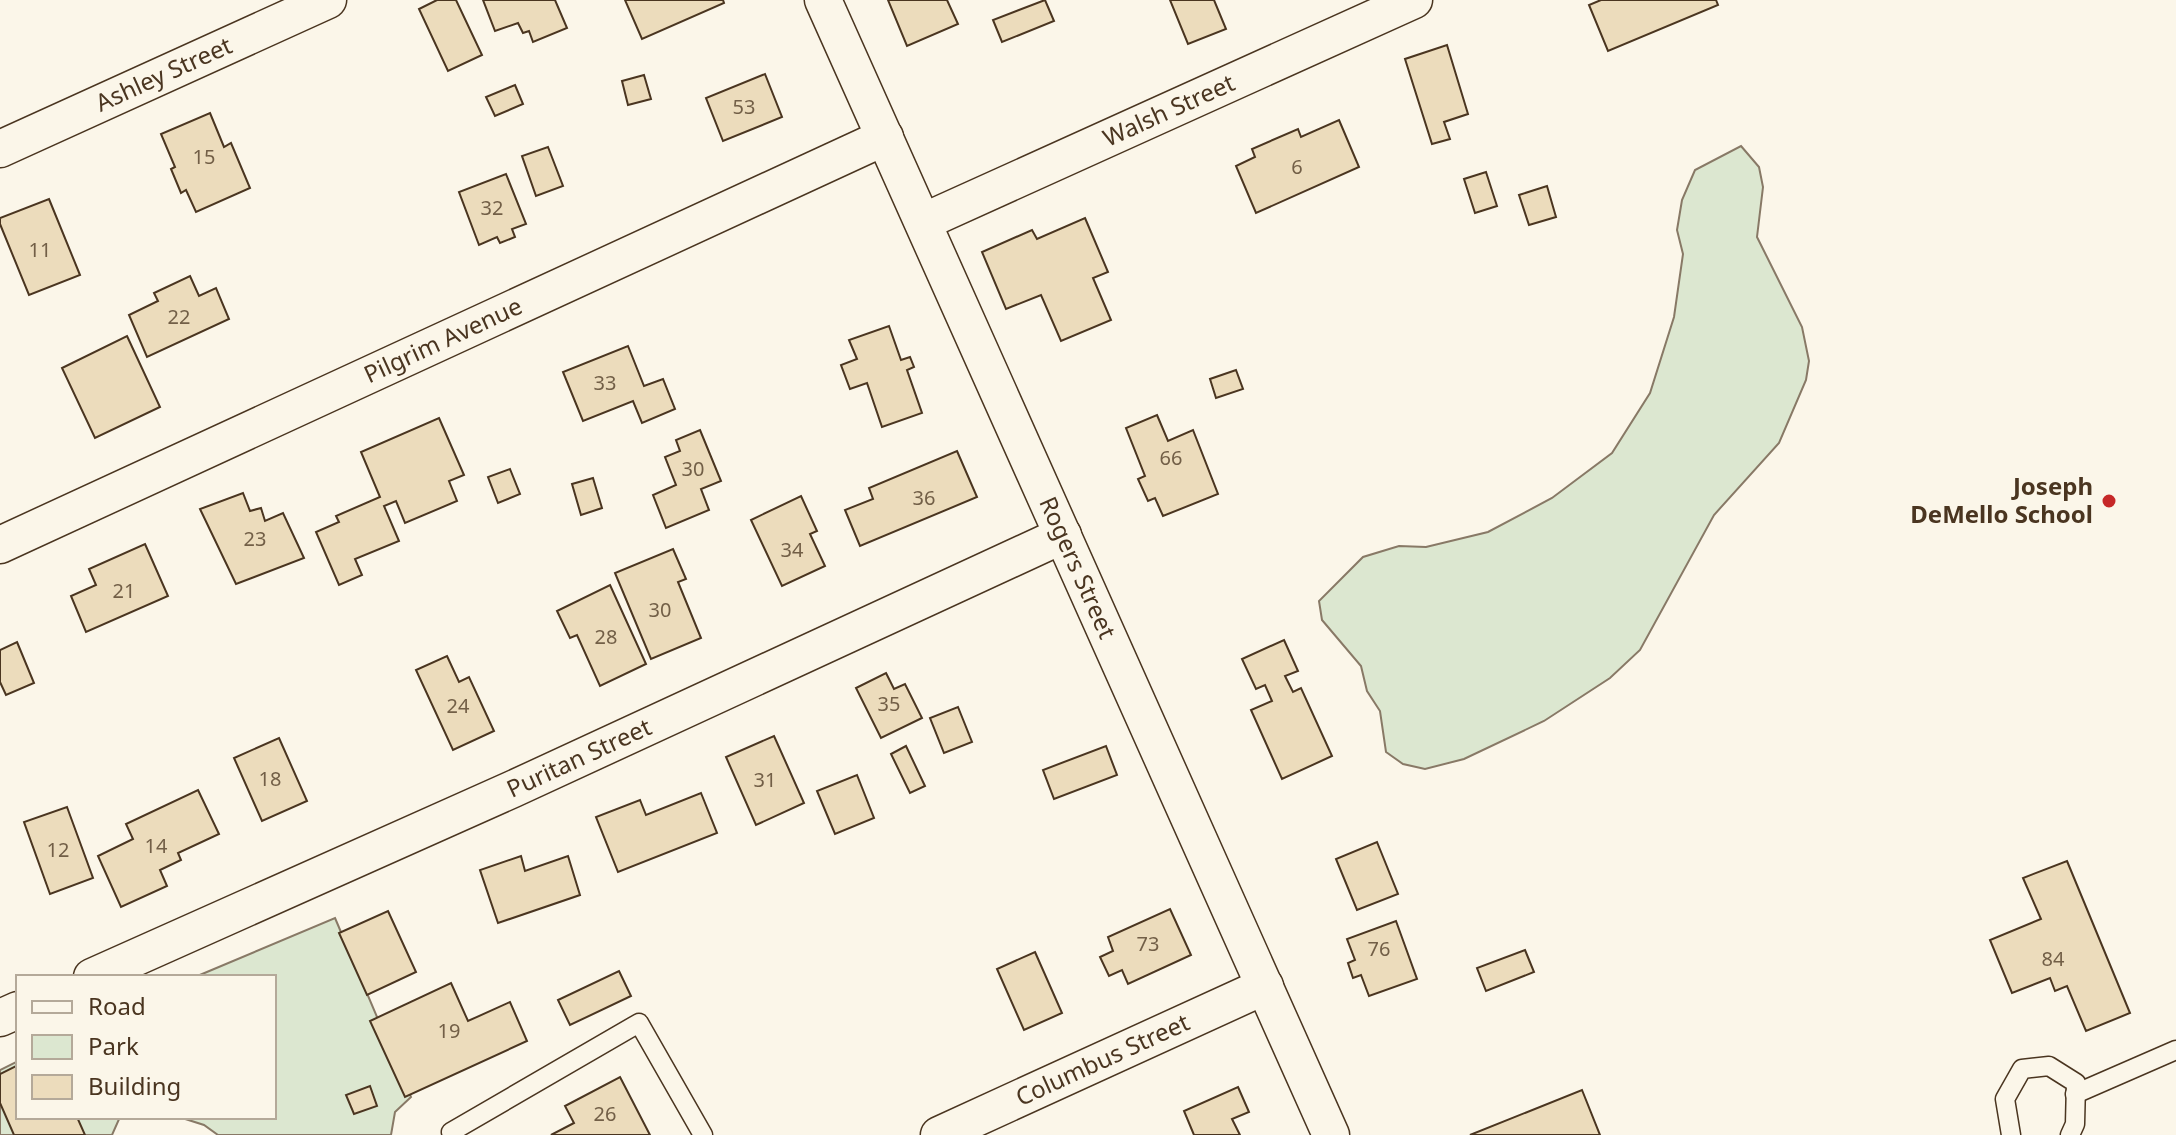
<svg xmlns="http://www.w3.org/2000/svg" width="2176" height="1135" viewBox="0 0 2176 1135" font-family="'Noto Sans',sans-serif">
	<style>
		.green { fill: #dce7d0; stroke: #887966; stroke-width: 2 }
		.building { fill: #ecdcbc; stroke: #4a3520; stroke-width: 2 }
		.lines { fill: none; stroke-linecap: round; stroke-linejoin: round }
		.lane-casing { stroke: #4a3520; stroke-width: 21 }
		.street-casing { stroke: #4a3520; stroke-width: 39 }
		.lane { stroke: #fbf6e9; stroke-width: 18 }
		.street { stroke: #fbf6e9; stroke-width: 36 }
		.poi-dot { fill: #c62828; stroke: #fbf6e9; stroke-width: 3 }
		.labels { text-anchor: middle; stroke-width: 6; stroke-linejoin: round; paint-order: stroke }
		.number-label { font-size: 20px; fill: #725f47 }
		.street-label { font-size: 24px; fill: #4a3520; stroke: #fbf6e9 }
		.poi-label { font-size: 24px; font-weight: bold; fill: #4a3520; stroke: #fbf6e9; text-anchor: end }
	</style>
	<rect width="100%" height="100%" fill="#fbf6e9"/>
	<!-- green -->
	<g class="green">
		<polygon points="1741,146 1759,167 1763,187 1757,237 1802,327 1809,361 1806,380 1779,443 1714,515 1640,650 1610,678 1544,721 1464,759 1425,769 1403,764 1386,752 1380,711 1367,691 1361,666 1322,620 1319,601 1363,557 1399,546 1426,547 1488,532 1552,498 1612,453 1650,393 1674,317 1683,254 1677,230 1682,200 1695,170"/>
		<polygon points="335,918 411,1097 395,1112 391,1135 218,1135 204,1125 179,1117 274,1117 274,977 195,977"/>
		<polygon points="18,1061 18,1117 120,1117 112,1135 0,1135 0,1070"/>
	</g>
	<!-- building -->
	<g class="building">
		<polygon points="437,0 456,0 482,55 448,71 419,9"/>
		<polygon points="483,0 555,0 567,28 533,42 529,31 523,33 518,23 495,31"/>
		<polygon points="625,0 723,0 724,3 642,39"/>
		<polygon points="888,0 947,0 958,24 907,46"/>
		<polygon points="1045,0 1054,21 1002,42 993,20"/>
		<polygon points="1170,0 1214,0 1226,29 1188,44"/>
		<polygon points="1601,0 1716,0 1718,5 1608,51 1589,5"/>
		<polygon points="1447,45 1468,114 1444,122 1450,139 1432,144 1405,59"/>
		<polygon points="765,74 782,117 723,141 706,98"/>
		<polygon points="644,75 651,99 628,105 622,81"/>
		<polygon points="515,85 523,104 495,116 486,97"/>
		<polygon points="210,113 224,147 231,143 250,188 196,212 186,190 181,193 171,169 175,167 161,134"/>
		<polygon points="1339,120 1359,167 1256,213 1236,166 1255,157 1252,149 1298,129 1301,137"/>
		<polygon points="548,147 563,186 536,196 522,156"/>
		<polygon points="1486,172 1497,206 1475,213 1464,179"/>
		<polygon points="506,174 526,224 512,229 515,237 500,243 497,237 479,245 459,192"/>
		<polygon points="1547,186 1556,217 1529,225 1519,195"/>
		<polygon points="49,199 80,275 29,295 0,224 0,218"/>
		<polygon points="1085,218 1108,272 1093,278 1111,320 1061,341 1041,295 1006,309 982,252 1032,230 1037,239"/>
		<polygon points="190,276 199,296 216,288 229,319 147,357 129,315 158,301 154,293"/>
		<polygon points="889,326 901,360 910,357 914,367 907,370 922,413 882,427 867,383 850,389 841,365 857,359 849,340"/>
		<polygon points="127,336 160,407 95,438 62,368"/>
		<polygon points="628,346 644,386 663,379 675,409 642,423 633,401 583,421 563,372"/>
		<polygon points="1236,370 1243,389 1216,398 1210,379"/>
		<polygon points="1157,415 1168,441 1193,430 1218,494 1163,516 1155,498 1148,501 1138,479 1145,476 1126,428"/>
		<polygon points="439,418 464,475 449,481 457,501 405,523 396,501 384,506 399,541 355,559 362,575 339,585 316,532 339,522 336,516 380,497 361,452"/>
		<polygon points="700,430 721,481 701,489 709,510 666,528 653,495 676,485 665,457 680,451 676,440"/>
		<polygon points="957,451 977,497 860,546 845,510 873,499 869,488"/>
		<polygon points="510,469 520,494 498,503 488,477"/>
		<polygon points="593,478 602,508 581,515 572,484"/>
		<polygon points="243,493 250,511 261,508 265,521 283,513 304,558 236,584 200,509"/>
		<polygon points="801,496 817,531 810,534 825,566 782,586 751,520"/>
		<polygon points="145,544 168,596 86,632 71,596 96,585 89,569"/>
		<polygon points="673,549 686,579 678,582 701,638 651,659 615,573"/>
		<polygon points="610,585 646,664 600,686 577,635 570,638 557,611"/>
		<polygon points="1284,640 1298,671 1285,676 1293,692 1301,688 1332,756 1282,779 1251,710 1272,701 1265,685 1256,689 1242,659"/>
		<polygon points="17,642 34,683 6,695 0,682 0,650"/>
		<polygon points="447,656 459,682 469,677 494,731 453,750 416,670"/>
		<polygon points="886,673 894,689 905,684 922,718 881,738 856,688"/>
		<polygon points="958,707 972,742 944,753 930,718"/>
		<polygon points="774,736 804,803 756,825 726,757"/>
		<polygon points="279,738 307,801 262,821 234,758"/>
		<polygon points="906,746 925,786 910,793 891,754"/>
		<polygon points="1106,746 1117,775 1054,799 1043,770"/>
		<polygon points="857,775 874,818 835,834 817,791"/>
		<polygon points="198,790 219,834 178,853 181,860 160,870 167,886 121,907 98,856 133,839 126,824"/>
		<polygon points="701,793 717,833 618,872 596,817 640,800 646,815"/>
		<polygon points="67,807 93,878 50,894 24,822"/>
		<polygon points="1377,842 1398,894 1357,910 1336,859"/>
		<polygon points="521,856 525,871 568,856 580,895 498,923 480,870"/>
		<polygon points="2067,861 2130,1013 2086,1031 2067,986 2055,991 2050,978 2012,993 1990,940 2041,919 2023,878"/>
		<polygon points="1170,909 1191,955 1128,984 1122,970 1109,976 1100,957 1113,951 1108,937"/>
		<polygon points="388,911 416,972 367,995 339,933"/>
		<polygon points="1396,921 1417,979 1369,996 1361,975 1353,978 1348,963 1355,960 1347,939"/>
		<polygon points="1525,950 1534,972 1486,991 1477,968"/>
		<polygon points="1035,952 1062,1013 1024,1030 997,969"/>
		<polygon points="619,971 631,996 570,1025 558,1000"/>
		<polygon points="451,983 468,1021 510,1002 527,1041 405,1097 370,1021"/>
		<polygon points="18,1065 18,1117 77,1117 85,1135 14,1135 0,1103 0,1074"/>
		<polygon points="620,1077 650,1135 551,1135 574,1123 565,1106"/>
		<polygon points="370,1086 377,1106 354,1114 346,1095"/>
		<polygon points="1238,1087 1249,1112 1232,1119 1240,1135 1194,1135 1184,1111"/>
		<polygon points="1582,1090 1600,1135 1470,1135"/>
	</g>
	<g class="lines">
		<defs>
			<g id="lane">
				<polyline points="2075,1094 2176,1050"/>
				<polyline points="452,1135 451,1132 639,1023 703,1135"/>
				<polyline points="2011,1135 2005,1099 2022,1069 2049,1066 2076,1083 2075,1124 2070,1135"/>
			</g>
			<g id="street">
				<path id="s1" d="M823,0L1331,1135"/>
				<path id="s2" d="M0,149L328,0"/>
				<path id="s3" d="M923,222L1414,0"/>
				<path id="s4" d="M0,545L885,137"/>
				<path id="s5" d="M92,977L513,789L1063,535"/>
				<polyline points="0,1018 18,1010"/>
				<path id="s6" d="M939,1135L1265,986"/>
			</g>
		</defs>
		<!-- lane casing -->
		<use href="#lane" class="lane-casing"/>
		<!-- street casing -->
		<use href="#street" class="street-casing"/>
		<!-- lane -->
		<use href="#lane" class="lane"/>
		<!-- street -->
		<use href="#street" class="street"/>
	</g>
	<!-- markers -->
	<circle class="poi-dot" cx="2109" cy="501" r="8"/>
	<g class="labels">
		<!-- number labels -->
		<g class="number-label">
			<text x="744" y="114">53</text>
			<text x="204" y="164">15</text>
			<text x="1297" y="174">6</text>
			<text x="492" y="215">32</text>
			<text x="40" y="257">11</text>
			<text x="179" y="324">22</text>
			<text x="605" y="390">33</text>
			<text x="1171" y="465">66</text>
			<text x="693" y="476">30</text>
			<text x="924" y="505">36</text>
			<text x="255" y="546">23</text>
			<text x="792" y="557">34</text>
			<text x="124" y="598">21</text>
			<text x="660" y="617">30</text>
			<text x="606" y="644">28</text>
			<text x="889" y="711">35</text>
			<text x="458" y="713">24</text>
			<text x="270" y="786">18</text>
			<text x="765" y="787">31</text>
			<text x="156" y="853">14</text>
			<text x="58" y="857">12</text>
			<text x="1148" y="951">73</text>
			<text x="1379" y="956">76</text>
			<text x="2053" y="966">84</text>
			<text x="449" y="1038">19</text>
			<text x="605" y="1121">26</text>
		</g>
		<!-- street labels -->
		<g class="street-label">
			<text dy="8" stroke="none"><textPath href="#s2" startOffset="180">Ashley Street</textPath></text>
			<text dy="8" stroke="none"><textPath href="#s3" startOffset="270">Walsh Street</textPath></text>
			<text dy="8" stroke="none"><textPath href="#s4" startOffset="488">Pilgrim Avenue</textPath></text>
			<text dy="8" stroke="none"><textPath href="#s1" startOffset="622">Rogers Street</textPath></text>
			<text dy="8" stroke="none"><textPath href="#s5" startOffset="534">Puritan Street</textPath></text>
			<text dy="8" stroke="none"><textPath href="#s6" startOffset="180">Columbus Street</textPath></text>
		</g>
		<!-- poi labels -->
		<g class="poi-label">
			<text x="2093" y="495">Joseph<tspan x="2093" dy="28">DeMello School</tspan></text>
		</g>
	</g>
	<!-- legend -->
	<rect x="16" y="975" width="260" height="144" fill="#fbf6e9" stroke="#b4a999" stroke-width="2"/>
	<rect x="32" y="1001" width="40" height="12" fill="#fbf6e9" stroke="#b4a999" stroke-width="2"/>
	<text x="88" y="1015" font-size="24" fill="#4a3520">Road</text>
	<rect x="32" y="1035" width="40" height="24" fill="#dce7d0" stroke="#b4a999" stroke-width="2"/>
	<text x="88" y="1055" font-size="24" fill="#4a3520">Park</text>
	<rect x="32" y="1075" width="40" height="24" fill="#ecdcbc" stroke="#b4a999" stroke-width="2"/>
	<text x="88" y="1095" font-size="24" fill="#4a3520">Building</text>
</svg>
